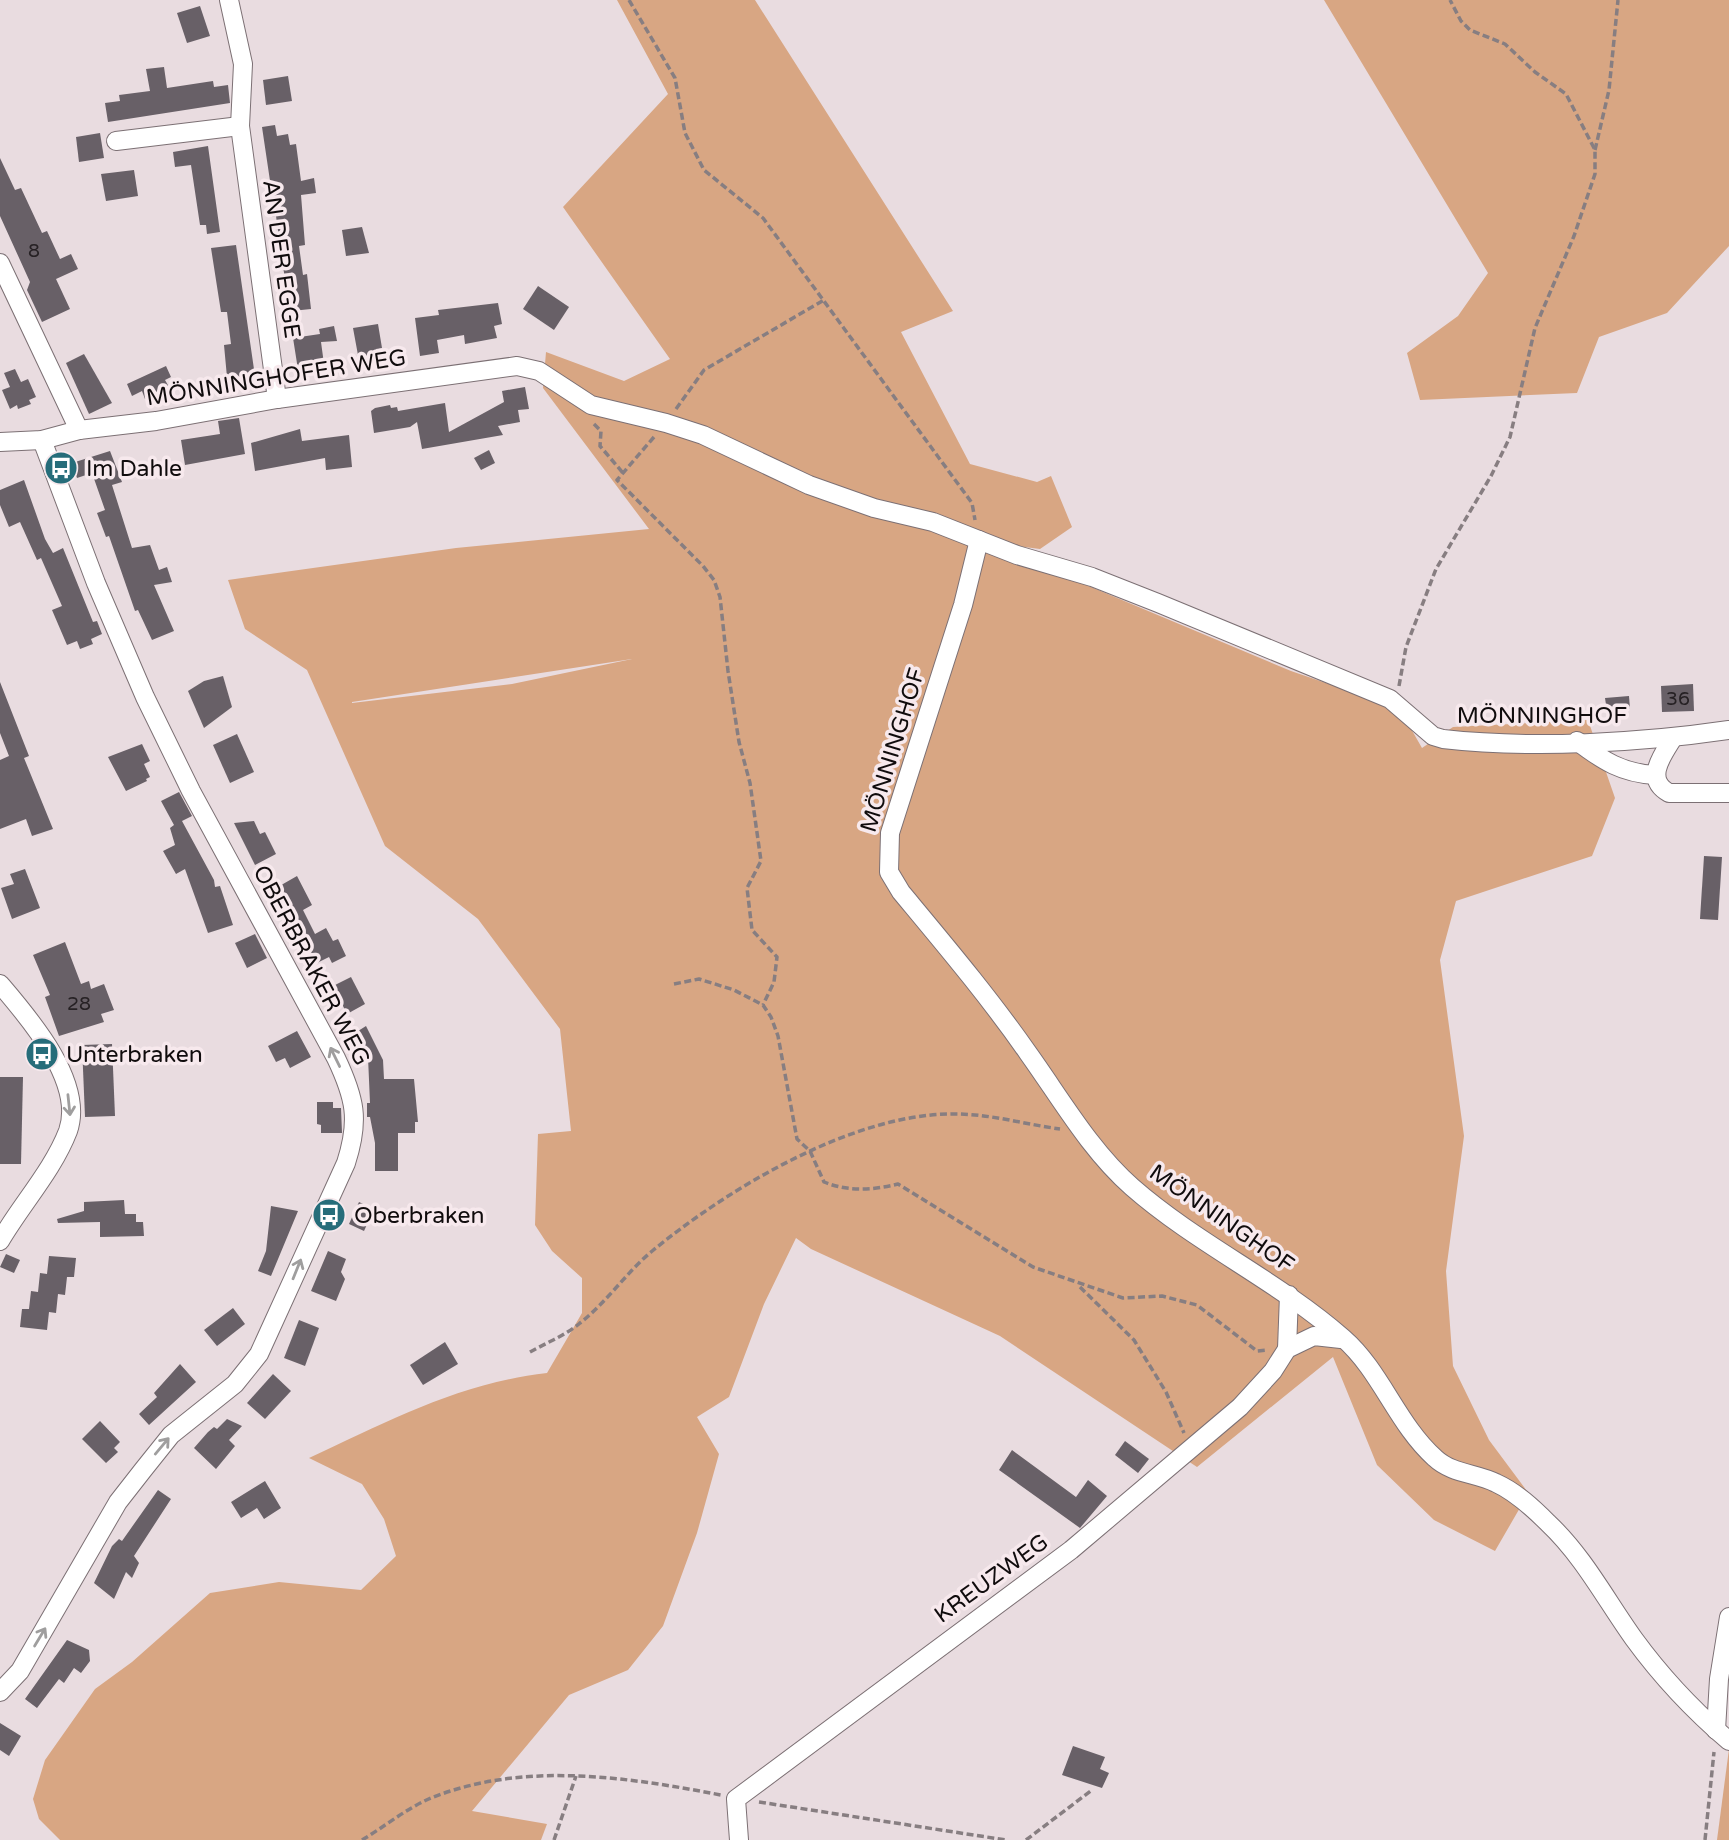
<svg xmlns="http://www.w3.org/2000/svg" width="1729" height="1840" viewBox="0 0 1729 1840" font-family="'Varela Round',sans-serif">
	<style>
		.green { fill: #d8a683; fill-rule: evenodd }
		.building { fill: #686067 }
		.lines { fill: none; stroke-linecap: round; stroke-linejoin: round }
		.minor-casing { stroke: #7c7074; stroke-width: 20 }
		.path { stroke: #877e81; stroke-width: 3.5; stroke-dasharray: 7 3.5; stroke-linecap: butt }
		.minor { stroke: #fff; stroke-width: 18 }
		.oneway { stroke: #9f9e9e }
		.labels { text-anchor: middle; stroke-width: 7; stroke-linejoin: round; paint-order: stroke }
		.number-label { font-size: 19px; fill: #262124 }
		.street-label { font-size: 23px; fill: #100c0d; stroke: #f7e9ed }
		.poi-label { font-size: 23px; fill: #100c0d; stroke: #f7e9ed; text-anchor: start }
	</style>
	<rect width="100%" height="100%" fill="#e9dce0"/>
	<!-- green -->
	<g class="green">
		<path d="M617,0H755L953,311L901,332L970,464L1037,482L1051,476L1072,527L1040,549L1017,546L1072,579L1291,671L1387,704L1402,713L1422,748L1453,727L1588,720L1615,798L1592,856L1456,901L1440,960L1464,1136L1446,1271L1453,1366L1489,1440L1538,1506H1521L1495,1551L1434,1520L1377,1465L1333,1357L1197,1467L1000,1336L811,1249L796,1238L764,1304L729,1397L697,1417L719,1454L697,1533L663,1626L628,1670L569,1695L472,1811L547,1824L541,1840H60L39,1819L33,1799L45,1760L95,1689L132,1662L210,1593L279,1582L361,1590L396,1556L384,1519L362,1484L309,1458C390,1421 456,1384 547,1373L582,1313V1278L552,1251L535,1225L538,1134L571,1131L560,1029L478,919L385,846L307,670L245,629L228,580L456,548L649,529L543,388L546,352L624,381L670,359L563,207L668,94ZM632,659L512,684L352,703V702Z"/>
		<polygon points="1324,0 1729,0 1729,246 1667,313 1599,337 1577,393 1420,400 1407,353 1458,316 1488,273"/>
		<polygon points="1729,1749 1729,1840 1717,1840"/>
	</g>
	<!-- building -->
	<g class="building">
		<polygon points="200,6 210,36 187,43 177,13"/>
		<polygon points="164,67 167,88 213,81 214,87 228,85 230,103 108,122 105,103 120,101 119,95 150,91 146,69"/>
		<polygon points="288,76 292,101 266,105 263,80"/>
		<polygon points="275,125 277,136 288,134 290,145 296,144 301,181 314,178 316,193 301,195 305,245 299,246 303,275 307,274 311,309 282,312 279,288 286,287 276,216 272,217 270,201 273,201 262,127"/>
		<polygon points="100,133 104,158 79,162 76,137"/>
		<polygon points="208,146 220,232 207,234 206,225 200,225 191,165 175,167 173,152"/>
		<polygon points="0,158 15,190 21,188 42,233 47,231 60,259 71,254 78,269 56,279 70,309 42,322 27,290 30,282 0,216"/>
		<polygon points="134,170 138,196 106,201 101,174"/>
		<polygon points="362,227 369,253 346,256 342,230"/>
		<polygon points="236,245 256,383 228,388 224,345 231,344 227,312 221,312 211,248"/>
		<polygon points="538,286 569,307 554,330 523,309"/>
		<polygon points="498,303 502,324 494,326 497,338 465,344 464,335 437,340 439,353 420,356 415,318 439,315 438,310"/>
		<polygon points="378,324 382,348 376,349 378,363 360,366 353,328"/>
		<polygon points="334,326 337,341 321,342 324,364 317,365 318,373 299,376 293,338 320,334 319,329"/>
		<polygon points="84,354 112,403 89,414 66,363"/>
		<polygon points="166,366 171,377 165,380 169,387 145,399 142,391 132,396 127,384"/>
		<polygon points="15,369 21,382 28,379 36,397 29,400 31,404 18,409 17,405 10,409 2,390 10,387 4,373"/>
		<polygon points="525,387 529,409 518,410 520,422 498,426 503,435 422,449 417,422 410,427 374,433 371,411 375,408 390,405 391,408 397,407 398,411 445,403 449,432 504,402 502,391"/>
		<polygon points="239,418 245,454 185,465 181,440 220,434 218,421"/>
		<polygon points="300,429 302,441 349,435 352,467 326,470 325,458 255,471 251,443"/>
		<polygon points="489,450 495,463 481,470 474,458"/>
		<polygon points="110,451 122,482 112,485 132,548 150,545 159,570 167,567 172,582 154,585 174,631 152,640 138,610 135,611 109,536 106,537 97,513 105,510 92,473 77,478 72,463"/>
		<polygon points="24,480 45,539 53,553 63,548 93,622 97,621 102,634 91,639 93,644 80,649 77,641 67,645 52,610 62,606 41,558 37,560 20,522 9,527 0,505 0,490"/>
		<polygon points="223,676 232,707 204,728 188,691 204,681"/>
		<polygon points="0,682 29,756 24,758 53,829 32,836 26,819 0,829 0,760 9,756 0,733"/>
		<polygon points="1693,684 1694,711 1662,712 1661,686"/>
		<polygon points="1629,696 1630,709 1607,711 1605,698"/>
		<polygon points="237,734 254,772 230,783 213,745"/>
		<polygon points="142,744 150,761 144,764 150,777 146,779 147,781 126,791 108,757"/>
		<polygon points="179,792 192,816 182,821 214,880 215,887 220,886 233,925 208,933 185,869 176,874 163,851 175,845 170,828 174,825 161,801"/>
		<polygon points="254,821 260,834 265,832 276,854 255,865 234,823"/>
		<polygon points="1704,856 1722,857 1718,920 1700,919"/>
		<polygon points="25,869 40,908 12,919 1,888 14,884 10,874"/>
		<polygon points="297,876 312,905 303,910 315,934 326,928 333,941 338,939 346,956 332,963 329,957 317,963 276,888"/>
		<polygon points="255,934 267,958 247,968 235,943"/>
		<polygon points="65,942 81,984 89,981 91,989 104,984 114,1010 101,1014 104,1022 59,1036 45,997 50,995 33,955"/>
		<polygon points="351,977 365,1004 347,1014 333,986"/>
		<polygon points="366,1026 383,1060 384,1079 414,1079 418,1122 415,1122 415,1133 398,1133 398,1171 375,1171 375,1143 370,1117 367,1117 367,1103 370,1103 368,1057 359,1061 347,1038"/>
		<polygon points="297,1031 311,1057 290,1068 285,1058 276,1062 268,1046"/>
		<polygon points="112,1044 115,1116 85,1117 82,1045"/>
		<polygon points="0,1077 23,1077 21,1164 0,1164"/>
		<polygon points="317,1102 333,1102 333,1108 341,1108 342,1133 321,1133 321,1125 317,1124"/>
		<polygon points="124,1200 125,1214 136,1214 136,1222 143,1222 144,1236 100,1237 100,1222 58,1223 57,1219 84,1211 84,1202"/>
		<polygon points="359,1202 374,1209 364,1231 349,1224"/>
		<polygon points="271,1206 298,1211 271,1276 258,1271 266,1251"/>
		<polygon points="328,1251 346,1259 341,1272 345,1279 336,1301 311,1291"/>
		<polygon points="6,1254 20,1260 14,1273 0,1267"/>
		<polygon points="49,1256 76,1258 74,1277 67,1277 65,1295 58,1294 56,1313 49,1312 47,1330 20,1327 22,1309 29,1309 31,1291 38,1292 40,1273 47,1274"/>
		<polygon points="233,1308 245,1324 217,1346 204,1330"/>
		<polygon points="299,1320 319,1328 305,1366 284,1358"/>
		<polygon points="445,1342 458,1364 423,1385 410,1365"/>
		<polygon points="180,1364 196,1382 149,1425 139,1414 157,1397 154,1393"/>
		<polygon points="273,1374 291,1391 265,1419 247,1403"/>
		<polygon points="227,1419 242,1426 229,1440 235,1446 216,1469 194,1448 208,1432 214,1427 217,1429"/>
		<polygon points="100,1421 120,1442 114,1448 118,1452 106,1463 82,1439"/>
		<polygon points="1125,1441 1149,1459 1138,1473 1115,1455"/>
		<polygon points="1012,1450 1076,1497 1088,1480 1107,1496 1080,1528 999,1470"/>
		<polygon points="265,1481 281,1508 264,1519 257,1508 241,1518 231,1502"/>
		<polygon points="158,1490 171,1499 134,1556 139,1563 132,1578 126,1572 114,1599 94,1583 112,1546 119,1539 122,1541"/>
		<polygon points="67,1640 89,1650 90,1661 81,1673 74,1668 64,1683 59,1679 37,1708 25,1699"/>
		<polygon points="0,1723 21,1736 9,1756 0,1750"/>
		<polygon points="1073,1746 1105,1757 1100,1769 1109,1773 1102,1788 1062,1775"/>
	</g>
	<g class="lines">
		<defs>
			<g id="minor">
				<polyline points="229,0 243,64 240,126 277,399"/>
				<polyline points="116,141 240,126"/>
				<polyline points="0,263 79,430"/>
				<path d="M0,442L42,440L79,430L156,421L277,399L517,366L539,371L591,405L666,423L703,435L809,485L874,508L933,522L1017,555L1092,577L1158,603L1390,699L1433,736L1443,739C1531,749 1641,743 1729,730"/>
				<path d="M979,540L963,605L890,833L889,872L901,892C945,945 989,997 1028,1053C1061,1099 1090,1150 1132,1187C1197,1244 1278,1281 1343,1338C1381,1371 1397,1424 1435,1458C1452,1474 1476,1473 1496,1483C1516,1492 1533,1508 1548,1523C1584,1557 1606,1600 1634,1639C1661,1676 1695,1712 1729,1741"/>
				<path d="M1673,738C1662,756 1644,779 1669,793H1729"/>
				<path d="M1577,741C1603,761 1622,773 1655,775"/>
				<path d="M0,984C29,1018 85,1082 68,1131C53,1170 21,1205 0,1241"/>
				<polyline points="1287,1349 1289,1295"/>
				<path d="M0,1692L20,1671L118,1502L143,1470L171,1435L235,1384L259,1354L346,1163C360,1120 355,1098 336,1058L191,791L145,697L96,583L42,440"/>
				<polyline points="1716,1730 1719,1679 1729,1617"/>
				<polyline points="739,1840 736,1799 1071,1550 1240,1407 1273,1371 1287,1349 1314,1336 1341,1339"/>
			</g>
		</defs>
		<!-- minor casing -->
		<use href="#minor" class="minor-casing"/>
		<!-- path -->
		<g class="path">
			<polyline points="629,0 675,78 685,133 704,170 763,218 972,503 975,520"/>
			<polyline points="1595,150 1609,90 1618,0"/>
			<polyline points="676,409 704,370 824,300"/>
			<polyline points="594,424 601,431 600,446 623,473"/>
			<polyline points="654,437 617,480 703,566 714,580 720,597 728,671 739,742 750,783 761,861 747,888 752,930 777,957 774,982 763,1005"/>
			<polyline points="1399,686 1406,647 1436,569 1491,476 1510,437 1535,328 1574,236 1595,174 1595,150 1566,94 1535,72 1505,44 1470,30 1461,21 1450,0"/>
			<path d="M674,984L699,979L734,990L763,1005L771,1017L778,1036L797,1139L810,1151L824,1182C848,1192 874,1190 898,1184L1033,1267L1123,1298L1162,1296L1197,1305L1257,1351L1268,1350"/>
			<polyline points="1080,1287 1134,1340 1166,1392 1184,1433"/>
			<path d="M530,1352C546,1343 566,1335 580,1323C606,1303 626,1273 651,1252C726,1190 850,1115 950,1114C987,1113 1023,1124 1060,1129"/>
			<polyline points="759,1802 1006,1840"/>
			<path d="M362,1840C384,1827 407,1808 431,1798C523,1761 627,1777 721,1795"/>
			<polyline points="554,1840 576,1776"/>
			<polyline points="1026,1840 1092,1790"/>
			<polyline points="1705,1840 1714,1752"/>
		</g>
		<!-- minor -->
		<use href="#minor" class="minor"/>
	</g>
	<!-- one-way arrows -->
	<defs><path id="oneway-shaft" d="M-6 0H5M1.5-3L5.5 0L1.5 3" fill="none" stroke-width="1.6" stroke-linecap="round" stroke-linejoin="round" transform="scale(1.75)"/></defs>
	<g class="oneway">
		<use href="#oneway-shaft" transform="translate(335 1057) rotate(-116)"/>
		<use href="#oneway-shaft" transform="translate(69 1105) rotate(84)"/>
		<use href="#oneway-shaft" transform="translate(297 1269) rotate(-68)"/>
		<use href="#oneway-shaft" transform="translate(162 1446) rotate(-50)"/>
		<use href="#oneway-shaft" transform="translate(40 1637) rotate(-59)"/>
	</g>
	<!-- icons -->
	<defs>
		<symbol id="bus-disc" viewBox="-11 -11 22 22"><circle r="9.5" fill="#266d7a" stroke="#f7e9ed"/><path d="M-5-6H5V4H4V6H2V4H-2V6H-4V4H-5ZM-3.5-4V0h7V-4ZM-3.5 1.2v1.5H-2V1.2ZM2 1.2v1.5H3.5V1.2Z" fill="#fff"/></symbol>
	</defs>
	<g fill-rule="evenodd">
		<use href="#bus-disc" x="42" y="449" width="38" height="38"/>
		<use href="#bus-disc" x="23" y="1035" width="38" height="38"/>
		<use href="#bus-disc" x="310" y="1196" width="38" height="38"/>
	</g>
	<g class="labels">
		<!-- number labels -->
		<g class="number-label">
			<text x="34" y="257">8</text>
			<text x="1678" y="705">36</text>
			<text x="79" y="1010">28</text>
		</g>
		<!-- street labels -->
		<g class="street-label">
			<text transform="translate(282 259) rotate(82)" y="8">AN DER EGGE</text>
			<text transform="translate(276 377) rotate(-9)" y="8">MÖNNINGHOFER WEG</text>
			<text x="1542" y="723">MÖNNINGHOF</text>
			<text transform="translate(892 750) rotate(-73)" y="8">MÖNNINGHOF</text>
			<text transform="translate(312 965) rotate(62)" y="8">OBERBRAKER WEG</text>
			<text transform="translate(1222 1218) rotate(35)" y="8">MÖNNINGHOF</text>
			<text transform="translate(991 1578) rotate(-36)" y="8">KREUZWEG</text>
		</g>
		<!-- poi labels -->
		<g class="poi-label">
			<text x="86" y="476">Im Dahle</text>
			<text x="66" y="1062">Unterbraken</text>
			<text x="354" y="1223">Oberbraken</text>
		</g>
	</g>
</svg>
